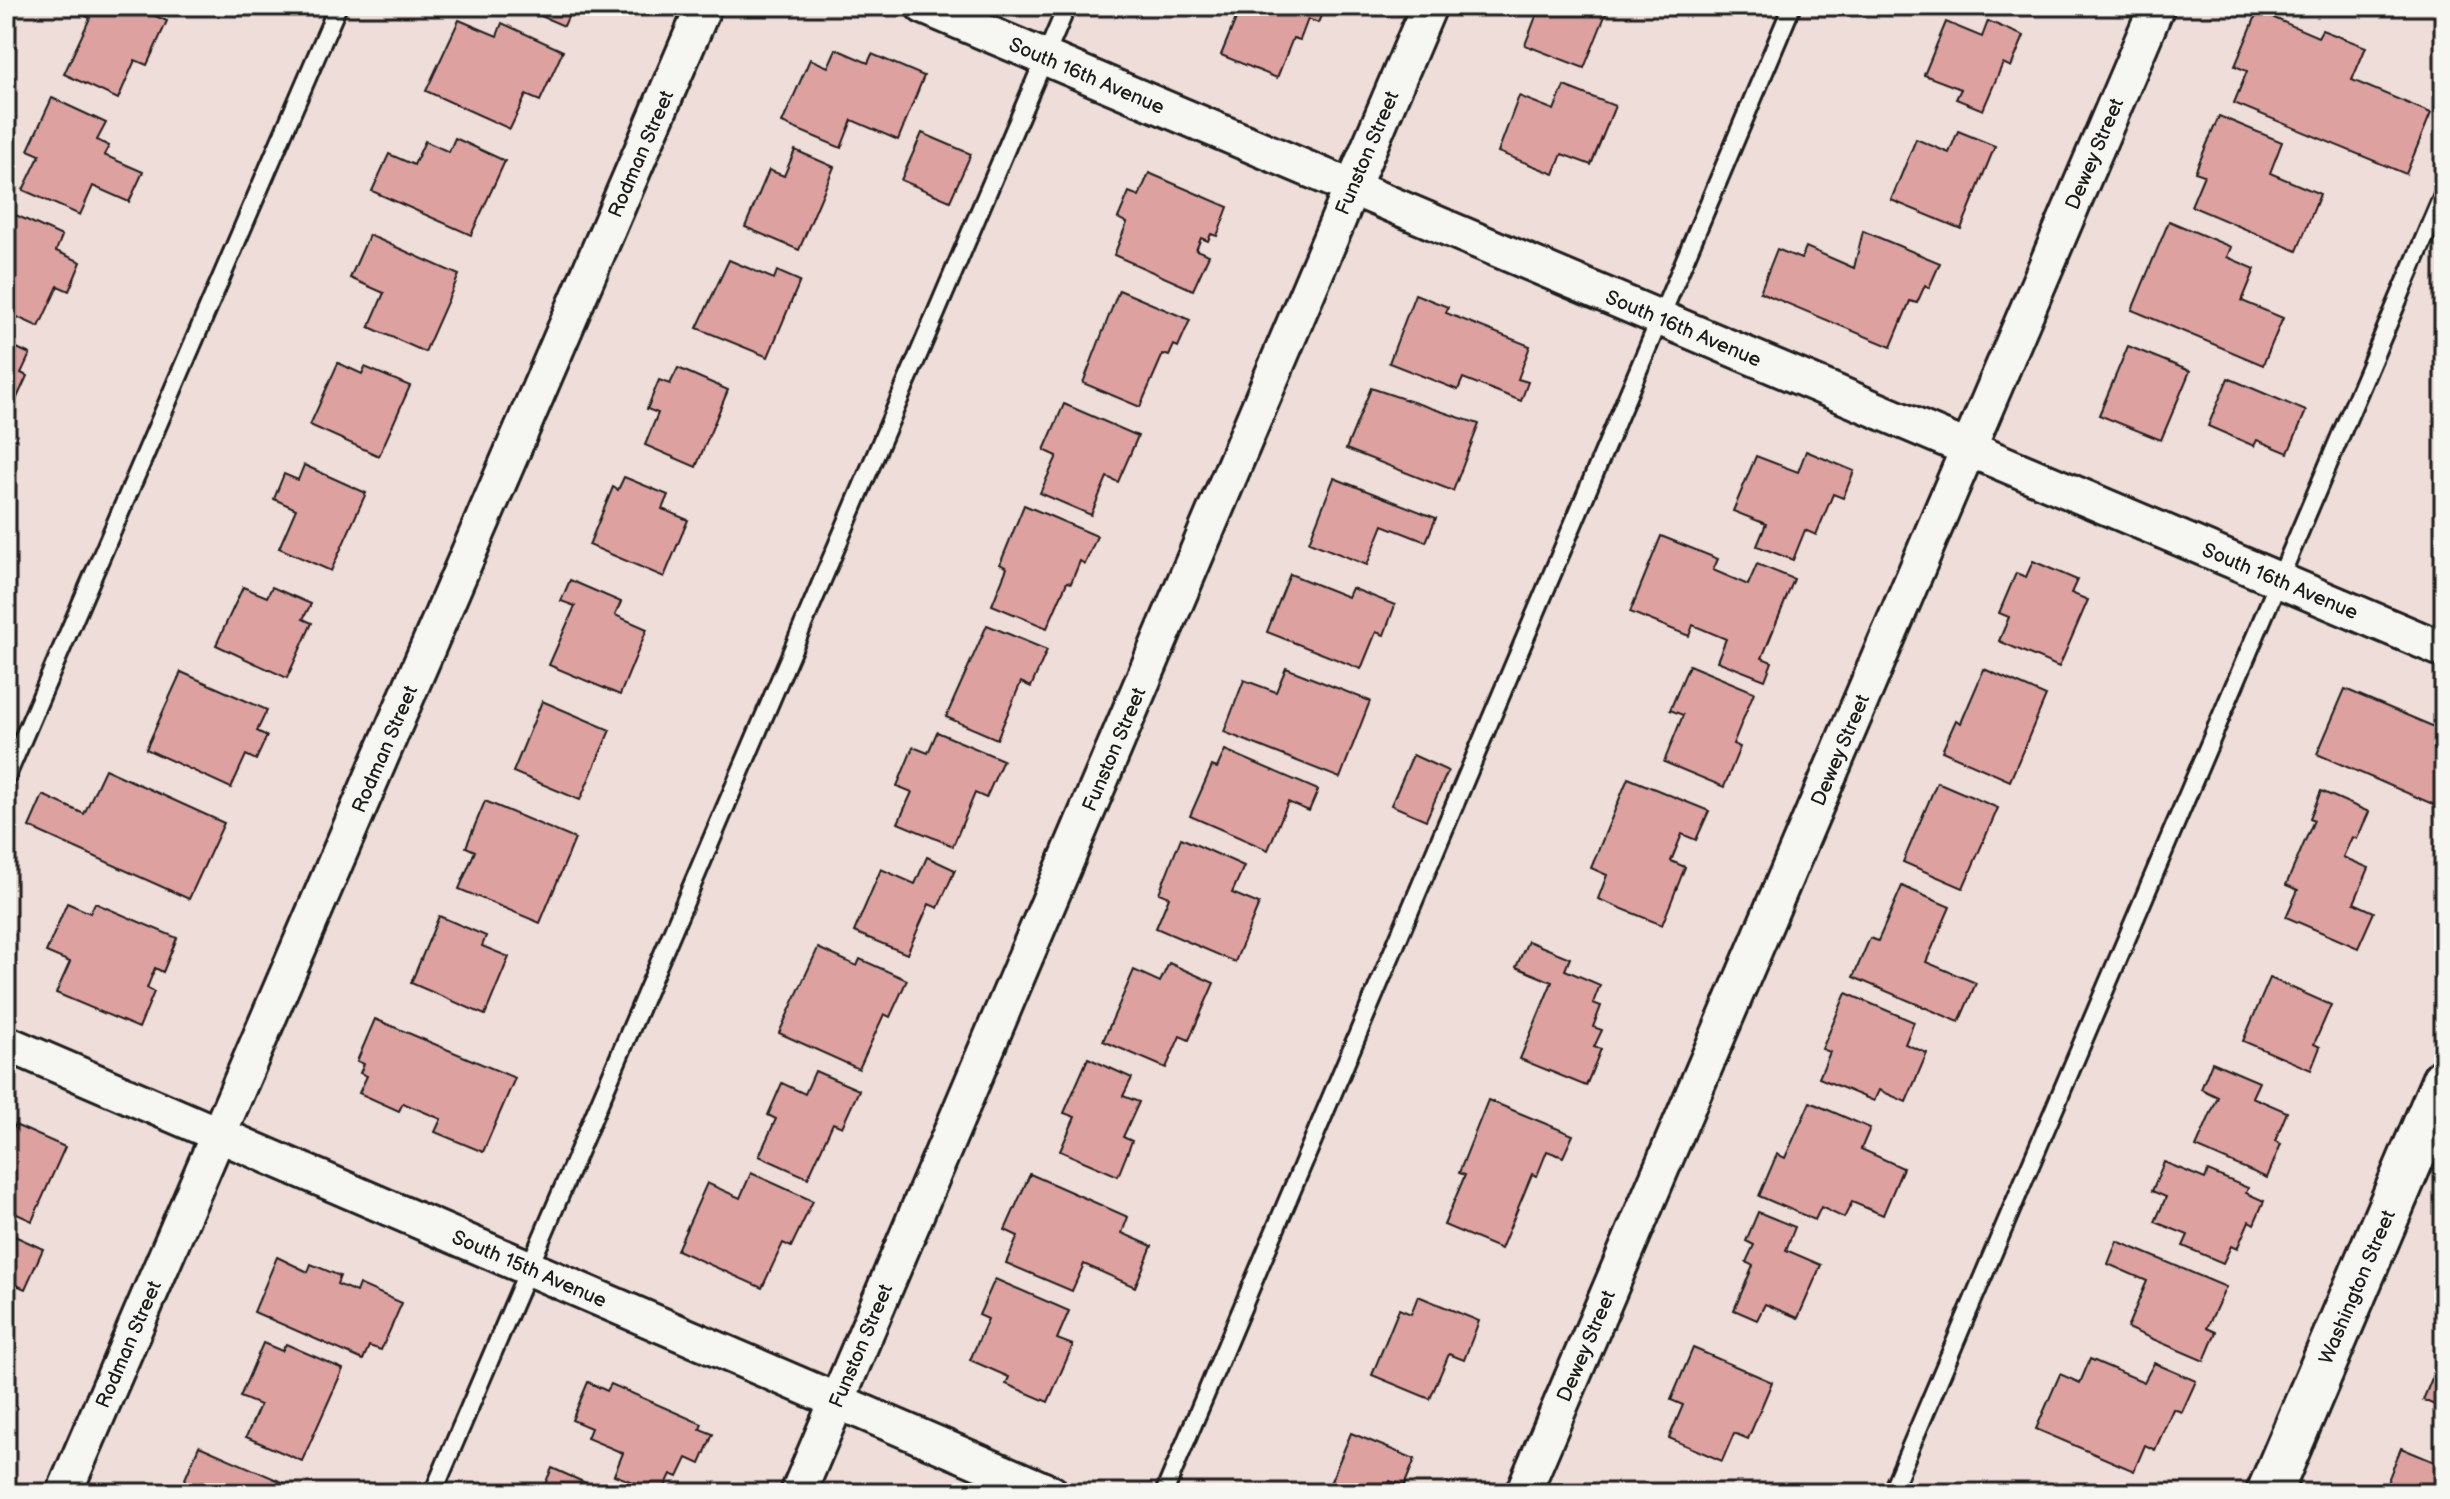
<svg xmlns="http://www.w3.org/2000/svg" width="2450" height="1499" viewBox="0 0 2450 1499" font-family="'Balsamiq Sans',sans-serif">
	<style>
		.building { fill: #dda2a0; stroke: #1c1c1c; stroke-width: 2 }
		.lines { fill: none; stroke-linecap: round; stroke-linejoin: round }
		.lane-casing { stroke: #1c1c1c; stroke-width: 22 }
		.street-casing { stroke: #1c1c1c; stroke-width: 40 }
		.secondary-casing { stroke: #1c1c1c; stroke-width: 50 }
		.lane { stroke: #f6f6f2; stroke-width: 16 }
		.street { stroke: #f6f6f2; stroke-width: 34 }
		.secondary { stroke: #f6f6f2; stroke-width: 44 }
		.labels { text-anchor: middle; stroke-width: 6; stroke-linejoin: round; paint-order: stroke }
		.street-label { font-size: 20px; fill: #1c1c1c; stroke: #f6f6f2 }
	</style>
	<rect width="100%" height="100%" fill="#eeddd9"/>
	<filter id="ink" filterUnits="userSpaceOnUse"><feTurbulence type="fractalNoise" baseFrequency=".0125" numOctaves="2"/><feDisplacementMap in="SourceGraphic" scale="16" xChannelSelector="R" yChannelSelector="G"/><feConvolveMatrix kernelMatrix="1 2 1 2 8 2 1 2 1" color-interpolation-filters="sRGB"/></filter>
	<g filter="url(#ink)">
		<!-- building -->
		<g class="building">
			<polygon points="83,6 133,6 167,21 147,65 135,60 118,99 64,74 90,18 80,13"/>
			<polygon points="518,6 573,6 564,26"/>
			<polygon points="1241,6 1325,6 1318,23 1308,19 1300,40 1293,38 1277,78 1221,55"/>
			<polygon points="1540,6 1609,6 1584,68 1525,45"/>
			<polygon points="2258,11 2318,37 2322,30 2366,47 2352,80 2431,113 2406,174 2234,103 2247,71 2235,66"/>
			<polygon points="459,20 497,36 502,23 563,51 540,101 526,95 510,129 426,91"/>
			<polygon points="1988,21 2024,36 2011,67 2003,63 1983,110 1956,99 1961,89 1924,75 1946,22 1982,37"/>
			<polygon points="836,49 868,63 872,54 924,76 898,140 852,120 841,148 782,123 810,59 828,67"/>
			<polygon points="1564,86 1615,106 1591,165 1562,154 1554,174 1498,152 1519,96 1554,110"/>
			<polygon points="52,98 106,123 97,140 109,146 104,155 143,172 129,202 93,186 80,215 23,190 40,155 28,150"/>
			<polygon points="2219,116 2282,142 2270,173 2320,194 2297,251 2191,206 2204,175 2195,172"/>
			<polygon points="1958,131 1995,146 1961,229 1891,200 1916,139 1949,153"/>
			<polygon points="922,133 971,154 950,201 901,180"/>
			<polygon points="455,138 505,161 471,235 372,191 389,154 414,165 425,141 449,152"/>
			<polygon points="795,150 834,167 799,250 745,227 769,170 784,176"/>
			<polygon points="1149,173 1228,207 1217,236 1211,234 1208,241 1201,238 1196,250 1209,255 1193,290 1114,255 1127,223 1118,218 1129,192 1139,196"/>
			<polygon points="9,212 62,236 56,251 81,262 69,291 58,286 39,327 6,312 6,256 13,241 6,238"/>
			<polygon points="2169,221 2231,247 2227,257 2255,269 2242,301 2283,318 2263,365 2132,310"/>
			<polygon points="1863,231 1940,263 1929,288 1925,285 1917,303 1910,301 1891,347 1760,292 1777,249 1801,259 1806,247 1854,268"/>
			<polygon points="369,235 459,275 425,352 369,327 384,293 350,278"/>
			<polygon points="729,260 774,279 777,271 800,281 768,357 697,328"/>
			<polygon points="1119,290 1190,320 1178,347 1174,345 1169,356 1163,354 1140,407 1083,383"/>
			<polygon points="1415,294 1448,307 1446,313 1530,346 1518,379 1528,382 1521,401 1463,378 1458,390 1389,363"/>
			<polygon points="6,343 30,354 21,373 27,376 6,422"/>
			<polygon points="2128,346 2190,371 2161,440 2099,415"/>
			<polygon points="338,363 362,374 365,367 410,386 379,456 310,425"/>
			<polygon points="678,368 728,390 696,467 645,445 658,413 647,409 659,380 670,384"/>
			<polygon points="2228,378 2306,411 2288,453 2257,440 2254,446 2208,426"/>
			<polygon points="1371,388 1479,424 1453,491 1346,449"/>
			<polygon points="1064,404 1138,436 1118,482 1107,477 1091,515 1040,493 1057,456 1044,450"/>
			<polygon points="1806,451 1854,471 1843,498 1833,494 1816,535 1805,530 1793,560 1757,546 1766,524 1733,511 1756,456 1798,472"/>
			<polygon points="304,465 366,493 331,571 279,548 296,509 274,499 284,474 298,480"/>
			<polygon points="624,477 668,495 662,509 688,520 664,577 589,545 613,487 618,490"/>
			<polygon points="1334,478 1436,518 1426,542 1383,525 1367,565 1309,542"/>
			<polygon points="1024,505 1097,536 1085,564 1080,561 1071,583 1067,582 1047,628 992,605 1007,568 1000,564"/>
			<polygon points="1661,536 1718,559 1713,570 1748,585 1757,564 1794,579 1762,658 1772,662 1765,680 1717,661 1726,639 1693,625 1689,636 1630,612"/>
			<polygon points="2033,561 2077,580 2071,593 2088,600 2059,667 1999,641 2009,617 1999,613 2016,573 2026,577"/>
			<polygon points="1290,574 1348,597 1352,588 1395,605 1384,635 1376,632 1361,669 1267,632"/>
			<polygon points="570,580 621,602 615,615 647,629 620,695 549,665 575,606 561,601"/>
			<polygon points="243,587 267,597 272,587 311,604 303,619 312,623 287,678 216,645"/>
			<polygon points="987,625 1047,650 1031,687 1021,682 997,739 946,717"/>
			<polygon points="1689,665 1754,692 1733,744 1740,747 1724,787 1664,762 1683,715 1670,710"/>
			<polygon points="1286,668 1370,701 1340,778 1224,732 1244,680 1276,692"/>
			<polygon points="1984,669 2046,696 2010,781 1942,751 1956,720 1961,723"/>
			<polygon points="181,672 267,710 257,731 267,736 256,760 246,755 231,788 146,749"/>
			<polygon points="2345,689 2444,731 2444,809 2317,754"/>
			<polygon points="542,701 610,730 580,800 513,772"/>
			<polygon points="937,732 1003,760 986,798 975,793 953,846 898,823 912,792 897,786 913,747 928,753"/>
			<polygon points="1225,750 1318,790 1309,811 1288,802 1268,850 1190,816 1212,766 1217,768"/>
			<polygon points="1413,755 1448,771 1426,820 1391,805"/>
			<polygon points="105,769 224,823 189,899 29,827 43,795 84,814"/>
			<polygon points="1628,778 1709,811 1696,840 1682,834 1671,861 1685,867 1662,925 1598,899 1607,875 1591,868"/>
			<polygon points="1937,782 1998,808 1963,888 1903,862"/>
			<polygon points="2321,791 2369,812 2357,839 2352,837 2343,857 2369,868 2354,903 2374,912 2358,948 2286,917 2298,890 2286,885 2314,820 2310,818"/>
			<polygon points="485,801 575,839 540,923 459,889 475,851 466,847"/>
			<polygon points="1181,838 1244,866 1232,893 1259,904 1235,962 1156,928 1169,897 1159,893"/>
			<polygon points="927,857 955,870 938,908 929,904 907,954 854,932 881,869 915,884"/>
			<polygon points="1902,886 1950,907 1926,962 1976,983 1959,1022 1853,977 1870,938 1878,941"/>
			<polygon points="67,903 90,913 95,903 177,938 163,972 155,968 147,988 154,992 139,1028 56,993 70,962 46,952"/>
			<polygon points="439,916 486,936 482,946 509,957 485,1015 411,983"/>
			<polygon points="1528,941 1570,958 1565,970 1600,985 1593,1003 1601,1006 1593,1027 1602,1030 1594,1047 1601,1049 1586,1086 1520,1059 1552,982 1516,967"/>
			<polygon points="818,948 857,966 860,959 907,980 890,1017 884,1014 859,1069 779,1033"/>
			<polygon points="1169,963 1214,983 1189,1040 1180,1036 1166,1068 1103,1041 1134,970 1160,982"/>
			<polygon points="2270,978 2331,1005 2314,1044 2320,1047 2311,1070 2243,1041"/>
			<polygon points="1846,993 1914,1022 1905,1044 1927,1053 1906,1102 1879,1090 1874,1101 1819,1078 1830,1052 1822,1049"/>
			<polygon points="375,1019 515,1078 483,1152 435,1132 441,1119 403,1103 399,1111 359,1093 367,1076 360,1073 364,1064 357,1061"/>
			<polygon points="1088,1058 1132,1078 1123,1096 1139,1102 1123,1137 1132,1141 1118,1176 1060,1151 1075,1117 1064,1113"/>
			<polygon points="2212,1062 2259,1082 2252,1097 2287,1112 2275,1141 2281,1144 2267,1178 2196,1147 2218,1097 2201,1089"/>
			<polygon points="815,1071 859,1090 842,1127 833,1123 808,1178 759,1156 776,1119 768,1115 782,1083 805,1094"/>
			<polygon points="1488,1100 1573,1135 1563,1157 1547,1151 1537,1176 1532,1174 1501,1249 1444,1225 1465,1175 1459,1173"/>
			<polygon points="1810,1102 1870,1128 1861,1149 1903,1168 1883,1215 1852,1202 1844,1218 1821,1207 1815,1220 1759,1196 1777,1154 1785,1158"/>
			<polygon points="15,1125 65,1147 32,1221 6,1209 6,1144"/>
			<polygon points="2164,1162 2205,1179 2208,1171 2248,1188 2246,1193 2264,1201 2254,1224 2249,1221 2237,1249 2231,1246 2223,1263 2183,1246 2188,1235 2155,1222 2166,1197 2152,1191"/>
			<polygon points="751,1173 813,1201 791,1247 783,1243 762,1288 677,1250 707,1183 740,1198"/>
			<polygon points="1030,1174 1128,1217 1122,1233 1152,1246 1135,1287 1084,1264 1072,1291 1006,1263 1018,1236 1005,1230"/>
			<polygon points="1758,1212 1795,1227 1786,1250 1821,1265 1798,1318 1765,1304 1757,1320 1734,1310 1753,1266 1746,1262 1754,1245 1746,1241"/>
			<polygon points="6,1232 43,1249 25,1289 10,1282 6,1291"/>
			<polygon points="2117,1241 2226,1287 2207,1328 2216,1332 2204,1361 2127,1328 2147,1281 2108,1264"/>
			<polygon points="277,1257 308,1272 311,1264 340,1276 337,1284 356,1292 359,1284 402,1303 381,1350 369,1346 363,1360 254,1312"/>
			<polygon points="995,1279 1069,1311 1057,1339 1073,1345 1048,1402 1006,1384 1009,1377 970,1360 988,1319 979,1315"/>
			<polygon points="1418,1296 1479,1321 1464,1360 1449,1354 1430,1399 1372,1375 1399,1309 1411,1314"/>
			<polygon points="263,1343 282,1351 286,1344 343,1369 302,1461 246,1437 260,1405 240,1397"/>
			<polygon points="1693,1348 1772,1382 1748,1439 1734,1433 1722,1461 1669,1438 1683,1405 1671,1400"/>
			<polygon points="2444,1349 2444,1409 2423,1400"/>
			<polygon points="2090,1359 2144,1382 2154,1363 2196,1381 2182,1412 2173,1409 2155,1450 2145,1445 2134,1471 2036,1429 2060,1374 2080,1383"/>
			<polygon points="588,1382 607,1391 611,1384 702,1424 700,1429 713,1434 700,1464 687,1458 678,1477 671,1474 662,1493 614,1475 623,1453 587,1438 591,1428 572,1420"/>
			<polygon points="1351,1433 1415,1459 1404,1486 1390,1481 1386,1493 1326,1493"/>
			<polygon points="199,1446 307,1493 179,1493"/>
			<polygon points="2401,1448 2444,1466 2444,1493 2383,1493"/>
			<polygon points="552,1468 608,1493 541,1493"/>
		</g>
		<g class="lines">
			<defs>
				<g id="lane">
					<polyline points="6,778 338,6"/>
					<polyline points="433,1493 1067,6"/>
					<polyline points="1164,1493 1792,6"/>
					<polyline points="1891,1493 2444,192"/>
				</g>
				<g id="street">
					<path id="s1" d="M923,6L2444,650"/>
					<path id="s2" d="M6,1043L1051,1493"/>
					<path id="s3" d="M64,1493L704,6"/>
					<path id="s4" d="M798,1493L1429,6"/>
					<path id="s5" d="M1523,1493L2157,6"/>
				</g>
				<g id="secondary">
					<path id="s6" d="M2269,1493L2444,1081"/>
				</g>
			</defs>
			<!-- lane casing -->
			<use href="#lane" class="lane-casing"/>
			<!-- street casing -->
			<use href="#street" class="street-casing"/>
			<!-- secondary casing -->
			<use href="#secondary" class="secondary-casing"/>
			<!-- lane -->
			<use href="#lane" class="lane"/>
			<!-- street -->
			<use href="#street" class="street"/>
			<!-- secondary -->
			<use href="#secondary" class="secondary"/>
		</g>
	</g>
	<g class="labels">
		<!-- street labels -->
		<g class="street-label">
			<text dy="7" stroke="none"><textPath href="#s1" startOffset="178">South 16th Avenue</textPath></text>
			<text dy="7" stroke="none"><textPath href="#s4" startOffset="1456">Funston Street</textPath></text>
			<text dy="7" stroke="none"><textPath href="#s5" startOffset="1456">Dewey Street</textPath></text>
			<text dy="7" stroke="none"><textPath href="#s3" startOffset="1458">Rodman Street</textPath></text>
			<text dy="7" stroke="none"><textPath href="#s1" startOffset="826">South 16th Avenue</textPath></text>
			<text dy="7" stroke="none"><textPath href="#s1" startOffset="1474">South 16th Avenue</textPath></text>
			<text dy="7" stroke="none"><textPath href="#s3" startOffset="810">Rodman Street</textPath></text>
			<text dy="7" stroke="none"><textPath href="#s5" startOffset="808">Dewey Street</textPath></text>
			<text dy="7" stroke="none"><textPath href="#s4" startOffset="808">Funston Street</textPath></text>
			<text dy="7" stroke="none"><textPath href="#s2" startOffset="570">South 15th Avenue</textPath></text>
			<text dy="7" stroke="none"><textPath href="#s6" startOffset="224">Washington Street</textPath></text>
			<text dy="7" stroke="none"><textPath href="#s3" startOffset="162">Rodman Street</textPath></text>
			<text dy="7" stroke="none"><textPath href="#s5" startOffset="160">Dewey Street</textPath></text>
			<text dy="7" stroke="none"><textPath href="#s4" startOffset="160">Funston Street</textPath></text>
		</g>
	</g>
	<!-- margin -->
	<rect width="2450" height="1499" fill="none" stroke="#f6f6f2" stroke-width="32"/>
	<rect x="16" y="16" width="2418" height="1467" fill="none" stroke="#1c1c1c" stroke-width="3" filter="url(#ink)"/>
</svg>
